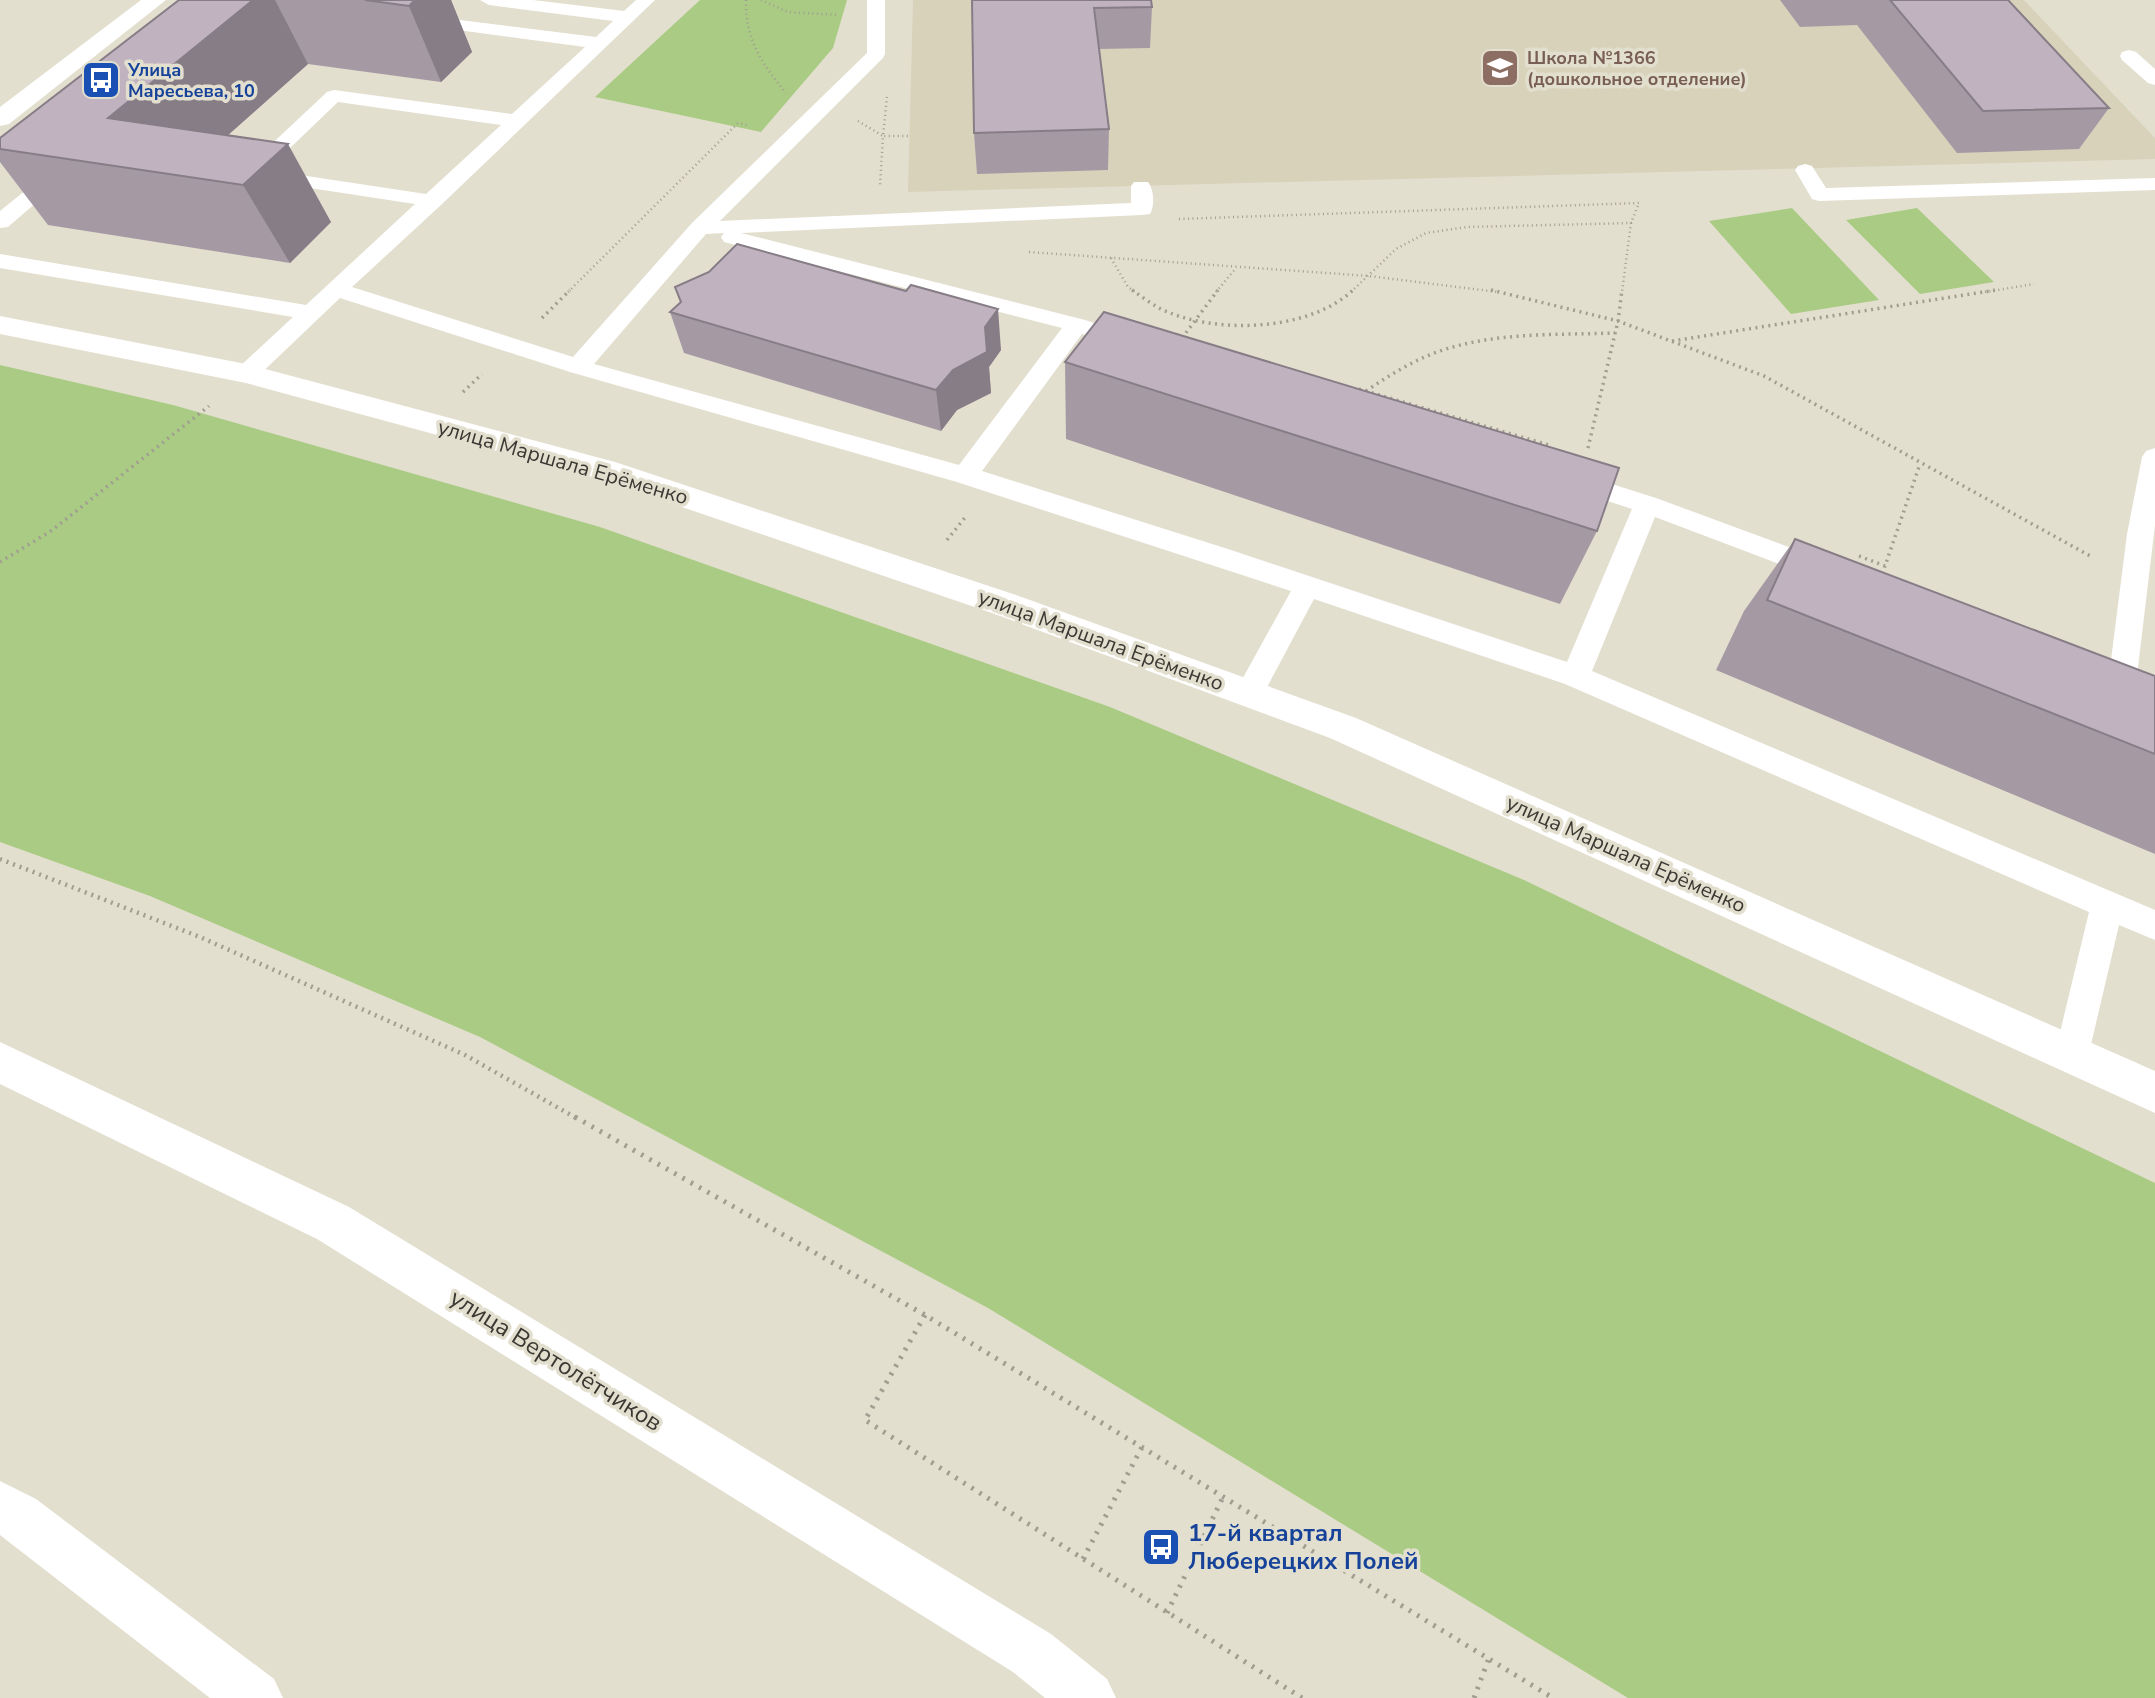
<svg xmlns="http://www.w3.org/2000/svg" width="2155" height="1698" viewBox="0 0 2155 1698" font-family="'Nunito Sans',sans-serif">
	<style>
		.built { fill: #d8d2bb }
		.green { fill: #aacb83 }
		.lines { fill: none; stroke-linecap: round; stroke-linejoin: round }
		.path-far3 { stroke: #a09d91; stroke-width: 2.5; stroke-dasharray: 1 3.5; stroke-linecap: butt }
		.path-far2 { stroke: #a09d91; stroke-width: 3.5; stroke-dasharray: 2 4.5; stroke-linecap: butt }
		.path-far1 { stroke: #a09d91; stroke-width: 4.5; stroke-dasharray: 2 5; stroke-linecap: butt }
		.path { stroke: #a09d91; stroke-width: 5; stroke-dasharray: 2.5 7; stroke-linecap: butt }
		.lane { fill: #fff; fill-rule: evenodd }
		.secondary { fill: #fff; fill-rule: evenodd }
		.wall { fill: #a59aa4 }
		.shaded-wall { fill: #867d86 }
		.building { fill: #c0b3bf; stroke: #867d86; stroke-width: 2 }
		.labels { text-anchor: middle; stroke-width: 7; stroke-linejoin: round; paint-order: stroke }
		.far-education-label { font-size: 18px; font-weight: bold; fill: #785e54; stroke: #e3dfcf; text-anchor: start }
		.far-transit-label { font-size: 18px; font-weight: bold; fill: #164399; stroke: #e3dfcf; text-anchor: start }
		.street-label { font-size: 21px; fill: #3a3832; stroke: #e3dfcf }
		.near-street-label { font-size: 24px; fill: #3a3832; stroke: #e3dfcf }
		.near-transit-label { font-size: 24px; font-weight: bold; fill: #164399; stroke: #e3dfcf; text-anchor: start }
	</style>
	<rect width="100%" height="100%" fill="#e3dfcf"/>
	<!-- built -->
	<polygon class="built" points="913,0 2024,0 2155,138 2155,159 908,192"/>
	<!-- green -->
	<g class="green">
		<polygon points="700,0 847,0 833,48 761,132 595,97"/>
		<polygon points="1792,208 1879,300 1791,314 1709,221"/>
		<polygon points="1917,208 1994,282 1920,294 1846,220"/>
		<polygon points="0,365 173,405 600,527 1110,707 1524,880 2155,1183 2155,1698 1628,1698 988,1308 480,1037 150,896 0,842"/>
	</g>
	<g class="lines">
		<!-- path-far3 -->
		<g class="path-far3">
			<path d="M746,0C745,39 762,64 786,93"/>
			<polyline points="761,0 788,12 838,15"/>
			<polyline points="887,97 883,136 909,136"/>
			<polyline points="858,121 883,136 880,186"/>
			<polyline points="1179,219 1639,203 1631,223"/>
			<polyline points="1029,252 1369,276 1498,292"/>
			<polyline points="1111,258 1128,287 1135,292"/>
			<polyline points="568,292 738,123 750,126"/>
			<polyline points="1216,292 1236,268"/>
			<polyline points="1351,292 1396,249 1426,233 1467,227 1631,223 1622,292"/>
			<polyline points="1985,292 2034,284"/>
		</g>
		<!-- path-far2 -->
		<g class="path-far2">
			<path d="M1132,290C1141,296 1150,303 1159,308C1212,335 1309,332 1353,290"/>
			<polyline points="1491,290 1618,321 1764,376 2092,557"/>
			<polyline points="542,318 570,290"/>
			<polyline points="1182,338 1218,290"/>
			<polyline points="1672,341 1996,290"/>
			<polyline points="1359,389 1552,446"/>
			<path d="M1366,391C1390,375 1415,359 1443,350C1498,332 1558,335 1615,333"/>
			<polyline points="463,392 482,374"/>
			<polyline points="1588,448 1618,321 1622,290"/>
			<polyline points="947,540 967,515"/>
			<polyline points="1859,556 1885,566 1920,464"/>
			<polyline points="0,562 51,531 209,406"/>
		</g>
		<!-- path-far1 -->
		<polyline class="path-far1" points="0,859 200,937 465,1055 578,1119"/>
		<!-- path -->
		<g class="path">
			<polyline points="575,1117 925,1315 1553,1698"/>
			<polyline points="925,1315 865,1420 1302,1698"/>
			<polyline points="1083,1559 1142,1447"/>
			<polyline points="1167,1613 1223,1497"/>
			<polyline points="1474,1698 1489,1658"/>
		</g>
		<!-- lane -->
		<g class="lane">
			<path d="M480,0H533L624,11L636,0H655L441,205L352,287L573,357L692,223L867,53V0H885V54L883,58L720,221L1131,203V186L1134,182H1148C1154,189 1155,206 1150,214L1142,215L741,233L1085,320L1139,337L1143,342L1139,347L1131,349L1082,334L982,471L1231,550L1567,662L1632,509L1562,486L1558,480L1562,474L1571,471L1656,498L1832,563L1836,570L1832,577L1822,580L1655,517L1592,671L2155,910V940L2119,925L2089,1053L2084,1065L2072,1069L2060,1065L2055,1053L2089,912L1565,684L1314,599L1259,702L1249,705L1239,702L1234,694L1291,591L957,482L570,372L340,298L254,380L246,382L238,380L234,374L238,368L293,317L0,268V254L306,305L415,204L244,178L241,174L244,170L327,92L334,90L512,114L585,47L420,25L414,24L411,20L414,16L420,15L596,37L613,21L489,5ZM338,102L501,125L426,194L267,170ZM724,233L721,237L724,242L1062,328L959,465L594,364L706,234Z"/>
			<polygon points="2129,50 2136,52 2155,69 2155,85 2148,83 2122,60 2120,56 2122,52"/>
			<polygon points="1805,164 1812,166 1826,188 2155,178 2155,190 1819,201 1812,199 1795,170 1798,166"/>
			<polygon points="60,166 67,168 70,172 67,176 8,227 0,228 0,211 53,168"/>
			<polygon points="2155,448 2155,525 2136,684 2132,692 2122,695 2090,684 2086,676 2090,668 2100,665 2110,668 2127,534 2142,457 2146,451"/>
		</g>
		<!-- secondary -->
		<g class="secondary">
			<polygon points="141,0 166,0 9,124 0,126 0,107"/>
			<polygon points="0,316 246,364 615,462 1016,595 1356,718 2155,1071 2155,1113 1330,738 992,613 606,481 246,383 0,334"/>
			<polygon points="0,1042 349,1207 1051,1634 1107,1679 1116,1698 1045,1698 1013,1672 317,1239 0,1084"/>
			<polygon points="0,1481 36,1499 274,1679 283,1698 210,1698 0,1535"/>
		</g>
	</g>
	<!-- wall -->
	<g class="wall">
		<polygon points="179,0 451,0 472,52 441,82 308,64 228,135 331,222 290,263 48,225 0,162 0,138"/>
		<polygon points="972,0 1152,7 1150,48 1099,49 1109,129 1108,170 977,174 974,133"/>
		<polygon points="1780,0 2008,0 2109,108 2079,149 1957,153 1857,25 1800,27"/>
		<polygon points="675,287 1001,350 989,367 991,393 957,410 941,431 684,353 670,312 680,302"/>
		<polygon points="1065,362 1597,531 1560,604 1066,439"/>
		<polygon points="1795,539 2155,676 2155,854 1716,670 1744,611"/>
	</g>
	<!-- shaded-wall -->
	<g class="shaded-wall">
		<polygon points="253,0 275,0 308,64 182,176 108,118"/>
		<polygon points="415,0 451,0 472,52 441,82 409,6"/>
		<polygon points="288,144 331,222 290,263 243,185"/>
		<polygon points="998,309 1001,350 989,367 991,393 957,410 941,431 936,390"/>
	</g>
	<!-- building -->
	<g class="building">
		<polygon points="179,0 253,0 108,118 288,144 243,185 0,149 0,138"/>
		<polygon points="365,0 415,0 409,6"/>
		<polygon points="972,0 1151,0 1152,7 1094,8 1109,129 974,133"/>
		<polygon points="1890,0 2008,0 2109,108 1983,111"/>
		<polygon points="737,244 906,291 911,285 998,309 985,327 987,352 953,370 936,390 670,312 681,302 675,287 709,272"/>
		<polygon points="1104,312 1619,468 1597,531 1065,362"/>
		<polygon points="1795,539 2155,676 2155,754 1767,600"/>
	</g>
	<!-- icons -->
	<defs>
		<symbol id="school-square" viewBox="-11 -11 22 22"><rect x="-9" y="-9" width="18" height="18" rx="4" fill="#8d6e63" stroke="#e3dfcf"/><path d="M0-5L7-2L0 1L-7-2ZM-4 1L0 2.5L4 1V4Q0 6-4 4Z" fill="#fff"/></symbol>
		<symbol id="bus-square" viewBox="-11 -11 22 22"><rect x="-9" y="-9" width="18" height="18" rx="4" fill="#1a4fb4" stroke="#e3dfcf"/><path d="M-5-6H5V4H4V6H2V4H-2V6H-4V4H-5ZM-3.5-4V0h7V-4ZM-3.5 1.2v1.5H-2V1.2ZM2 1.2v1.5H3.5V1.2Z" fill="#fff"/></symbol>
	</defs>
	<g fill-rule="evenodd">
		<use href="#school-square" x="1478" y="46" width="44" height="44"/>
		<use href="#bus-square" x="79" y="58" width="44" height="44"/>
		<use href="#bus-square" x="1139" y="1525" width="44" height="44"/>
	</g>
	<g class="labels">
		<!-- far-education labels -->
		<g class="far-education-label">
			<text x="1527" y="64">Школа №1366<tspan x="1527" dy="21">(дошкольное отделение)</tspan></text>
		</g>
		<!-- far-transit labels -->
		<g class="far-transit-label">
			<text x="128" y="76">Улица<tspan x="128" dy="21">Маресьева, 10</tspan></text>
		</g>
		<!-- street labels -->
		<g class="street-label">
			<text transform="translate(563 462) rotate(16)" y="7">улица Маршала Ерёменко</text>
			<text transform="translate(1101 640) rotate(20)" y="7">улица Маршала Ерёменко</text>
			<text transform="translate(1626 854) rotate(24)" y="7">улица Маршала Ерёменко</text>
		</g>
		<!-- near-street labels -->
		<g class="near-street-label">
			<text transform="translate(556 1360) rotate(32)" y="8">улица Вертолётчиков</text>
		</g>
		<!-- near-transit labels -->
		<g class="near-transit-label">
			<text x="1188" y="1541">17-й квартал<tspan x="1188" dy="28">Люберецких Полей</tspan></text>
		</g>
	</g>
</svg>
